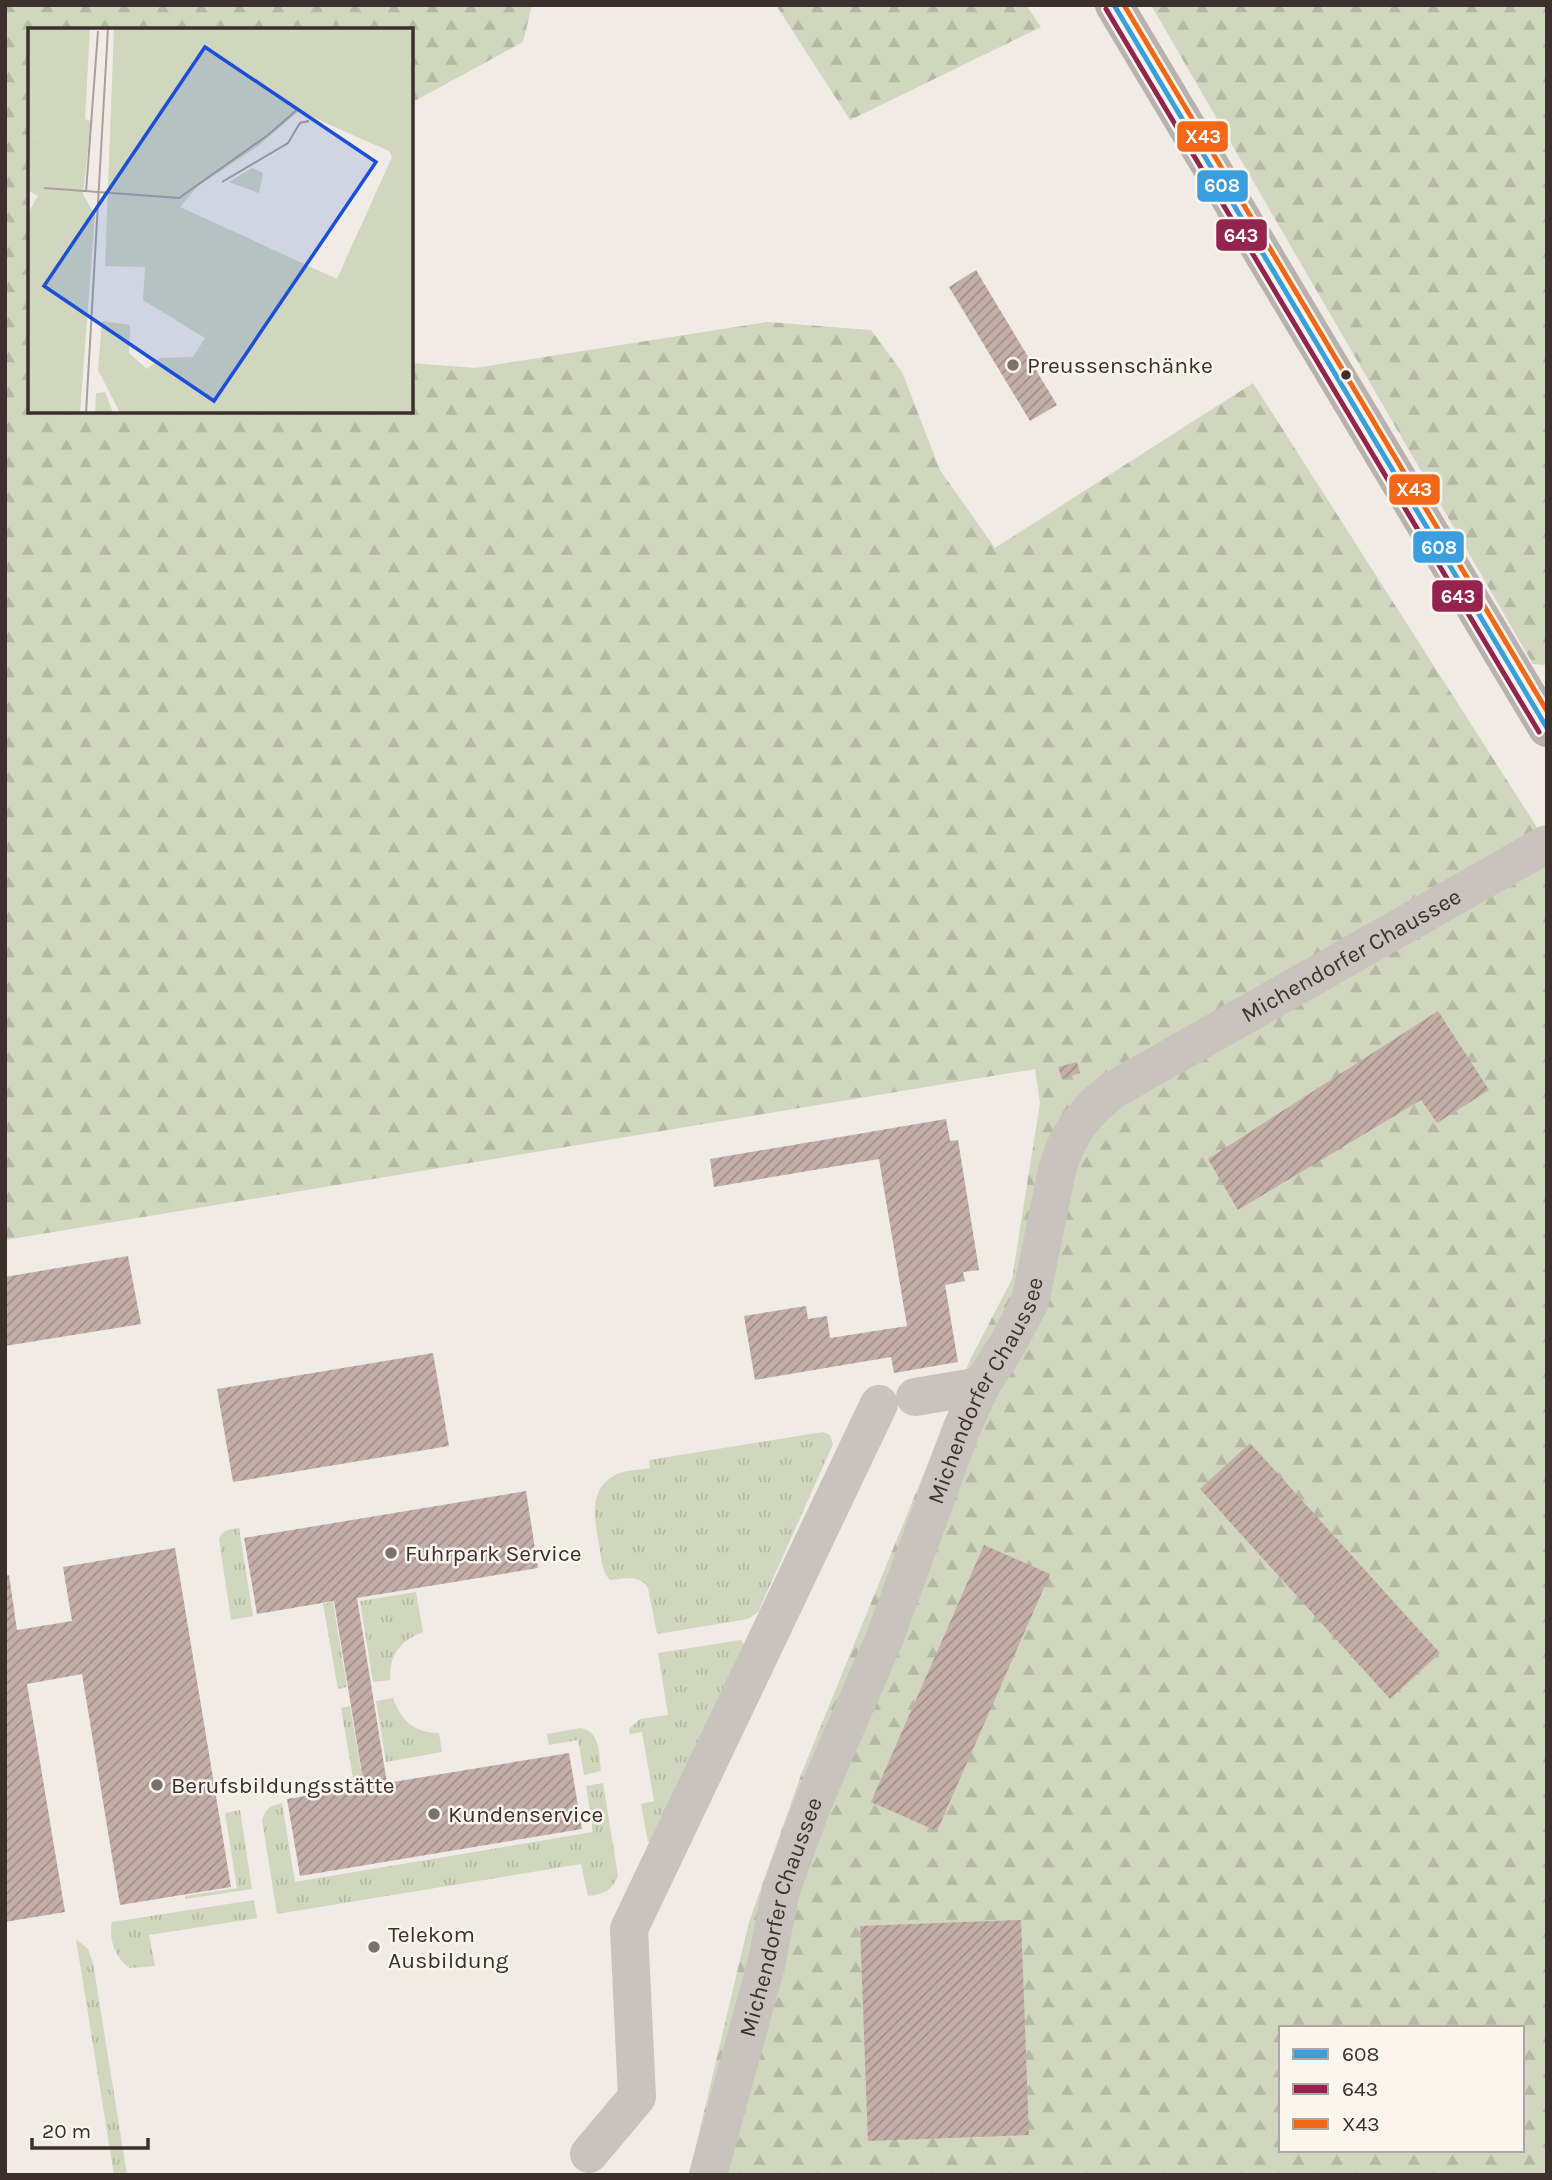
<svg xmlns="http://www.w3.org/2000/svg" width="1552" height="2180" viewBox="0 0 1552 2180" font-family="Karla,sans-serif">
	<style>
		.grass { fill: url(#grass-tufts) }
		.forest { fill: url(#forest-firs); fill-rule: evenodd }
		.building { fill: url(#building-hatch) }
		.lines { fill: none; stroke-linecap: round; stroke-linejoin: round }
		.minor { stroke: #c9c3be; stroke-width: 38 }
		.major { stroke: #b8b1ad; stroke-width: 38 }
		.bus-1-casing { stroke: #fbf5ee; stroke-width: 10 }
		.bus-2-casing { stroke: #fbf5ee; stroke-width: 10 }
		.bus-3-casing { stroke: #fbf5ee; stroke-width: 10 }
		.bus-1 { stroke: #3a9fdf; stroke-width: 5 }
		.bus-2 { stroke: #94244d; stroke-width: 5 }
		.bus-3 { stroke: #f36717; stroke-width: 5 }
		.poi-dot { fill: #7a716c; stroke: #fbf5ee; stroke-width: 2.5 }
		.bus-dot { fill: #3b302b; stroke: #fbf5ee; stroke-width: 2.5 }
		.labels { text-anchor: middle; stroke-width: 5; stroke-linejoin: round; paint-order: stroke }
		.poi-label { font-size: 23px; fill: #3b302b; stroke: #fbf5ee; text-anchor: start }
		.street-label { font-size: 23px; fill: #3b302b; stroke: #fbf5ee }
		.inset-road { fill: none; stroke: #a8a09b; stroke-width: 2 }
		.view { fill: #1d4ed8; fill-opacity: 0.15; stroke: #1d4ed8; stroke-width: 3.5 }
		.inset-edge { fill: none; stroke: #3b302b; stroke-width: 3.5 }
		.line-badge { stroke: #fbf5ee; stroke-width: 2.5 }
		.badge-label { font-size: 19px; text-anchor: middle; font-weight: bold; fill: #fff }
	</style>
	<defs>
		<pattern id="grass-tufts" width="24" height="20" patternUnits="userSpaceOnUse" patternTransform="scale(1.75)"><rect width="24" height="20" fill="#d1d6bf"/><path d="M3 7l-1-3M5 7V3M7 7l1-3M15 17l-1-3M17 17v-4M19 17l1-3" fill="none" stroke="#b4b8a4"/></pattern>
		<pattern id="forest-firs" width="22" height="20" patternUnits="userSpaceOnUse" patternTransform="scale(1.75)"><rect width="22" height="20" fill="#d1d6bf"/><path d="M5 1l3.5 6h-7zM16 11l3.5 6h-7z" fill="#b4b8a4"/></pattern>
		<pattern id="building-hatch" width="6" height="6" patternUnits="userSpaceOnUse" patternTransform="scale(1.75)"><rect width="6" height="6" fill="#c3afa7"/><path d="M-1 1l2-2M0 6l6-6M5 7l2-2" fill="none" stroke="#a08f88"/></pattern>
	</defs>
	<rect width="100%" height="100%" fill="#f0ebe5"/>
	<!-- grass -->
	<g class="grass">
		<path d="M823,1432L830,1435L833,1444L758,1612L748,1619L657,1634L648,1588C640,1574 624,1579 610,1580C601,1571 601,1555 599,1543C594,1519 588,1488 617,1474C626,1470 640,1470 650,1468L649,1460Z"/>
		<path d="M239,1528L253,1616L231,1620L219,1539C222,1530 230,1529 239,1528Z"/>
		<path d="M416,1592L423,1632C400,1641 389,1655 390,1680L373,1682L360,1601Z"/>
		<polygon points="333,1602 347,1687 338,1689 323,1604"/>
		<polygon points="741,1640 744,1645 651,1842 648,1842 641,1804 654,1801 642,1732 630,1734 629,1729 640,1719 668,1715 658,1653"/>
		<path d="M393,1698C401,1721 415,1733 439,1733L442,1752L386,1762L376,1701Z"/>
		<polygon points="350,1706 362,1776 353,1778 341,1708"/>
		<path d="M581,1728C601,1732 599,1755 601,1771L584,1775L578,1740L549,1745L547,1734Z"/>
		<path d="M603,1783L618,1876C612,1891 603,1894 588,1896L581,1864L277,1914L262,1820C265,1810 270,1805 282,1803L295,1882L593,1832L586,1786Z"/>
		<polygon points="240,1810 252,1889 185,1899 185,1896 237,1888 225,1813"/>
		<path d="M254,1900L257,1918L149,1935L155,1966L130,1968C116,1960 108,1938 112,1922Z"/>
		<polygon points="76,1939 88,1949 93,1963 127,2175 114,2175"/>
	</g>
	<!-- forest -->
	<g class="forest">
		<path d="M5,5H532L523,42L411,103V30H30V411H411V363L475,368L767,322L871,330L902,372L940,470L995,548L1253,383L1547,843V2175H689L749,1922L802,1772L970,1360L1012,1279L1040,1103L1035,1069L5,1240ZM1281,2028H1522V2150H1281Z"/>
		<polygon points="776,5 1026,5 1041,27 850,120"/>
		<polygon points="1151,5 1547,5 1547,665 1533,664"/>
	</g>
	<!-- building -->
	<g class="building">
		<polygon points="976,270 1057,405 1030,421 949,287"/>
		<polygon points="1438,1011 1489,1090 1437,1123 1421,1100 1238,1210 1208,1159"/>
		<polygon points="1077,1062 1080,1073 1062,1079 1058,1067"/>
		<polygon points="946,1119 950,1141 958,1140 979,1270 963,1272 965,1281 945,1285 958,1362 894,1373 891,1357 755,1380 744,1316 806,1306 808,1319 827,1316 830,1338 907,1326 879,1159 714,1187 710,1159"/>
		<polygon points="128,1256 141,1324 5,1346 5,1277"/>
		<polygon points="433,1353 449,1446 233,1482 217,1389"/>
		<polygon points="1250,1443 1440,1653 1390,1699 1200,1489"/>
		<polygon points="526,1491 538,1568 357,1598 387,1783 569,1753 582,1829 300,1876 287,1799 364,1786 334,1601 257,1614 244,1538"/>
		<polygon points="984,1545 1050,1574 937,1831 871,1802"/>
		<polygon points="175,1548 231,1887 120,1905 82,1674 27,1684 65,1912 5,1922 5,1576 9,1575 17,1630 72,1621 63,1567"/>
		<polygon points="1021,1920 1029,2135 868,2141 860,1926"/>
	</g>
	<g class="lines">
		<!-- minor -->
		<g class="minor">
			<polyline points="915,1397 981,1386"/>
			<polyline points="589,2154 637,2097 629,1929 879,1404"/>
			<path id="s1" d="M708,2175L766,1965L781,1890L813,1803L885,1637L961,1430L981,1386L1007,1345L1030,1302L1057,1170L1065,1147L1077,1126L1094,1106L1113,1090L1547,844"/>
		</g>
		<!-- major -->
		<polyline class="major" points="1114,5 1547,728"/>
		<defs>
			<polyline id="bus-1" points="1114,5 1547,728"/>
			<polyline id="bus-2" points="1106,9 1539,732"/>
			<polyline id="bus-3" points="1124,5 1547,711"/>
		</defs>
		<!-- bus-1 casing -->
		<use href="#bus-1" class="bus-1-casing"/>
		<!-- bus-2 casing -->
		<use href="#bus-2" class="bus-2-casing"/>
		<!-- bus-3 casing -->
		<use href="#bus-3" class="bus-3-casing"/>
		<!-- bus-1 -->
		<use href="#bus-1" class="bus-1"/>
		<!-- bus-2 -->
		<use href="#bus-2" class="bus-2"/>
		<!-- bus-3 -->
		<use href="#bus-3" class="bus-3"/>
	</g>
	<!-- markers -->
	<g class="poi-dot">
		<circle cx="1013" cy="365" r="7"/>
		<circle cx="391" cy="1553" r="7"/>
		<circle cx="157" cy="1785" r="7"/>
		<circle cx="434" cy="1814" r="7"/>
		<circle cx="374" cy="1947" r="7"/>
	</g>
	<circle class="bus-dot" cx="1346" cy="375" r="6"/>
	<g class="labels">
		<!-- poi labels -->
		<g class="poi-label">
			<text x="1027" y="373">Preussenschänke</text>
			<text x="405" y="1561">Fuhrpark Service</text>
			<text x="171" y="1793">Berufsbildungsstätte</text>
			<text x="448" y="1822">Kundenservice</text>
			<text x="388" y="1942">Telekom<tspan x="388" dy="26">Ausbildung</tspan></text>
		</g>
		<!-- street labels -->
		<g class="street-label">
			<text dy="8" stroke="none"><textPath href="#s1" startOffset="1442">Michendorfer Chaussee</textPath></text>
			<text dy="8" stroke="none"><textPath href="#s1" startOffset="835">Michendorfer Chaussee</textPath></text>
			<text dy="8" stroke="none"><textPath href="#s1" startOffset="268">Michendorfer Chaussee</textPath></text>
		</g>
	</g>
	<!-- overview -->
	<g transform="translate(28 28)">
		<rect width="385" height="385" fill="#f0ebe5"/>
		<path d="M224,140L235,145L231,165L201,154Z" fill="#d1d6bf"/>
		<path d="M86,0H385V385H92L70,342L74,293L102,297L101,325L119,341L132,330L165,329L177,310L115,272L117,239L77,238ZM271,83L361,123L364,129L309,251L152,179L170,158L229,119ZM57,91L63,93L55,166L67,187L52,385H0V185L10,168L0,162V112ZM77,364L85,385H67L68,365Z" fill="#d1d6bf" fill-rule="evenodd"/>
		<path d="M0,0H62L57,91L0,112Z" fill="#d1d6bf"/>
		<path d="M331,203L385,228V268L316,235Z" fill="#d1d6bf"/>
		<path class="inset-road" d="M194,154L260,115L272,95L281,93M16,160L151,170L240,107L271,80M58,164L70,3M58,385L80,0"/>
		<path class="view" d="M177,19L348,134L186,373L16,258Z"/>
		<rect width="385" height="385" class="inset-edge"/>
	</g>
	<g class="line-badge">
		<rect x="1176" y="120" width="53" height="33" rx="7" fill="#f36717"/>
		<rect x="1196" y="169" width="53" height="34" rx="7" fill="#3a9fdf"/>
		<rect x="1215" y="218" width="53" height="34" rx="7" fill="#94244d"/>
		<rect x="1388" y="473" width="53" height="33" rx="7" fill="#f36717"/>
		<rect x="1412" y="530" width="53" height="34" rx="7" fill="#3a9fdf"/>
		<rect x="1431" y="579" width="53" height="34" rx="7" fill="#94244d"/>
	</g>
	<g class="badge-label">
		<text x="1203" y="143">X43</text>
		<text x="1222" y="192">608</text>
		<text x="1241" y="242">643</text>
		<text x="1414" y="496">X43</text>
		<text x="1439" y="554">608</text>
		<text x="1458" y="603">643</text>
	</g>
	<!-- border -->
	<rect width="1552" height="2180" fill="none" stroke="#3b302b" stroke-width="14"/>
	<!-- legend -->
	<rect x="1279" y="2026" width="245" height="126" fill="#fbf5ee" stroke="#aea6a0" stroke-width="2"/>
	<rect x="1293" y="2049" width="35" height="10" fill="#3a9fdf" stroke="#aea6a0" stroke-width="2"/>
	<text x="1342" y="2061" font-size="21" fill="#3b302b">608</text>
	<rect x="1293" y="2084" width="35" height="10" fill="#94244d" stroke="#aea6a0" stroke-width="2"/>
	<text x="1342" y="2096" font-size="21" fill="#3b302b">643</text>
	<rect x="1293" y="2119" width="35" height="10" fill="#f36717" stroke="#aea6a0" stroke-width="2"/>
	<text x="1342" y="2131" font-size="21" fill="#3b302b">X43</text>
	<!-- scale -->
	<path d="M32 2138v10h116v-10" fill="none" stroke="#3b302b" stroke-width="3.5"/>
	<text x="42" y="2138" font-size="21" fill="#3b302b" stroke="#fbf5ee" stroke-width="5" paint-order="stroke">20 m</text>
</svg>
